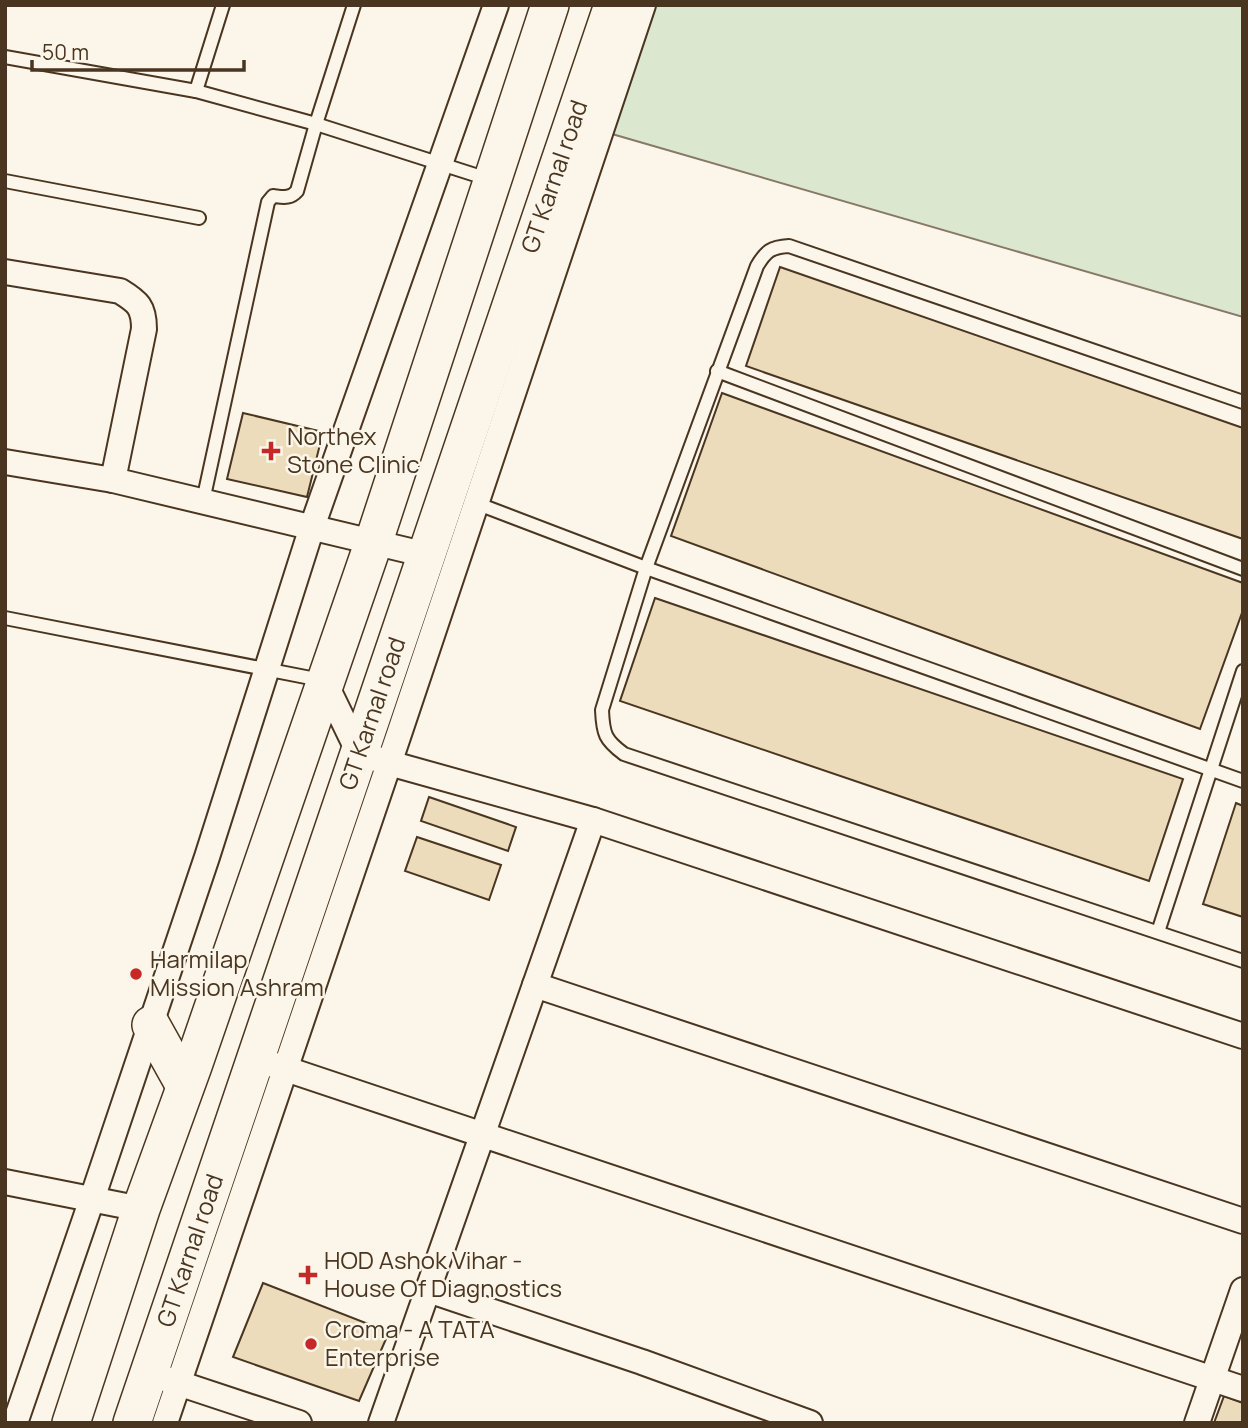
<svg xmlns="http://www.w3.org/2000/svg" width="1248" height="1428" viewBox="0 0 1248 1428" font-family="Manrope,sans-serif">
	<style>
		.green { fill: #dce7d0; stroke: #887966; stroke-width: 2 }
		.building { fill: #ecdcbc; stroke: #4a3520; stroke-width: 2 }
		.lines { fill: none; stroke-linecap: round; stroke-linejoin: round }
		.lane-casing { stroke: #4a3520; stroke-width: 16 }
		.street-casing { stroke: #4a3520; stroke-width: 28 }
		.secondary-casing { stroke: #4a3520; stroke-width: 40 }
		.lane { stroke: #fbf6e9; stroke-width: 12 }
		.street { stroke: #fbf6e9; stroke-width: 24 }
		.secondary { stroke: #fbf6e9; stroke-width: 37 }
		.poi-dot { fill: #c62828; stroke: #fbf6e9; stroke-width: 2.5 }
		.labels { text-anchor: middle; stroke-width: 5; stroke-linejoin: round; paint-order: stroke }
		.street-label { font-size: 24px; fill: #4a3520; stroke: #fbf6e9 }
		.poi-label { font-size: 24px; fill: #4a3520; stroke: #fbf6e9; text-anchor: start }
	</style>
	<rect width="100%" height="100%" fill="#fbf6e9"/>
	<!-- green -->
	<polygon class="green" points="626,5 1243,5 1243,317 581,125"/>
	<!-- building -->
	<g class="building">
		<polygon points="780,267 1243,428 1243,539 746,366"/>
		<polygon points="722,393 1243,583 1243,610 1200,729 671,536"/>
		<polygon points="243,413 323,432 307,497 227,479"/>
		<polygon points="655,598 1183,779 1149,881 620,701"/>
		<polygon points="429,797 516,827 508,851 421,821"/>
		<polygon points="1236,803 1243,806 1243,917 1203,904"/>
		<polygon points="417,837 501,865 489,900 405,871"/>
		<polygon points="263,1283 389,1332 359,1401 233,1357"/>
		<polygon points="1224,1396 1243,1403 1243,1423 1214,1423"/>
	</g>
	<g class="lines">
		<defs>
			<g id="lane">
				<polyline points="223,5 196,91 316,124 491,180"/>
				<polyline points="5,57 196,91"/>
				<polyline points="5,181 199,218"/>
				<polyline points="717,371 1243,569"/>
				<path d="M1243,402L789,246C771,247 766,251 757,266L646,568L602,710C603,734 605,740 624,754L1243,961"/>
				<path d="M203,501L268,202L273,196C283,197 290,199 297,191L316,124L354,5"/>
				<polyline points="473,502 646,568 1243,781"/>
				<polyline points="5,618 321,680"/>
				<polyline points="1158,932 1243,671"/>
			</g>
			<g id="street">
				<path d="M5,272L120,291C138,302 144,307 144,329L113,480"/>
				<polyline points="5,462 113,480 427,555"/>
				<polyline points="324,681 359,753 389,763 593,820 1243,1036"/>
				<polyline points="535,985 1243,1221"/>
				<polyline points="271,1064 1243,1389"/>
				<polyline points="5,1182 141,1209"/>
				<polyline points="428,1290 642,1362 810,1423"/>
				<polyline points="163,1378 299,1423"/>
				<polyline points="15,1423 92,1199 207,857 312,527 496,5"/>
				<polyline points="165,1423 399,734 643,5"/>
				<polyline points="381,1423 593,820"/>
				<polyline points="1197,1423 1243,1290"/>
			</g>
			<g id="secondary">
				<polyline points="151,1025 185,1086"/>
				<polyline points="71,1423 141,1209 193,1066 374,541 550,5"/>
				<path id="s1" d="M132,1423L613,5"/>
			</g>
		</defs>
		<!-- lane casing -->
		<use href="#lane" class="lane-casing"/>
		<!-- street casing -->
		<use href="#street" class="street-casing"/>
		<!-- secondary casing -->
		<use href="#secondary" class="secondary-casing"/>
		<!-- lane -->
		<use href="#lane" class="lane"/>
		<!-- street -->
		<use href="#street" class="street"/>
		<!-- secondary -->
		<use href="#secondary" class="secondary"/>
	</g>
	<!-- markers -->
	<g class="poi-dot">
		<path d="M267.5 440.5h7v7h7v7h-7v7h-7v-7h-7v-7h7z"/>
		<circle cx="136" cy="974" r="7"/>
		<path d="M304.5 1264.5h7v7h7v7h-7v7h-7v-7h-7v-7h7z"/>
		<circle cx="311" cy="1344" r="7"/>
	</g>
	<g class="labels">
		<!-- street labels -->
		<g class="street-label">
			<text dy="8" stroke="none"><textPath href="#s1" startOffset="1316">GT Karnal road</textPath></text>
			<text dy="8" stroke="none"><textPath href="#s1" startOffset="749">GT Karnal road</textPath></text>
			<text dy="8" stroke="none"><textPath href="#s1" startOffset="182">GT Karnal road</textPath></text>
		</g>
		<!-- poi labels -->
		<g class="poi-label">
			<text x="287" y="445">Northex<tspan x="287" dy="28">Stone Clinic</tspan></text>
			<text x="150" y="968">Harmilap<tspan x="150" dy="28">Mission Ashram</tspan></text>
			<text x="324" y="1269">HOD Ashok Vihar -<tspan x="324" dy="28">House Of Diagnostics</tspan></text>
			<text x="325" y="1338">Croma - A TATA<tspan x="325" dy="28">Enterprise</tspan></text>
		</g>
	</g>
	<!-- border -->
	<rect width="1248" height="1428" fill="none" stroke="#4a3520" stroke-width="14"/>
	<!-- scale -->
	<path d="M32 60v10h212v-10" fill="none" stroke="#4a3520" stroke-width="3.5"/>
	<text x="42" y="60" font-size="21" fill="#4a3520" stroke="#fbf6e9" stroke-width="5" paint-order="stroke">50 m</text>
</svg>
